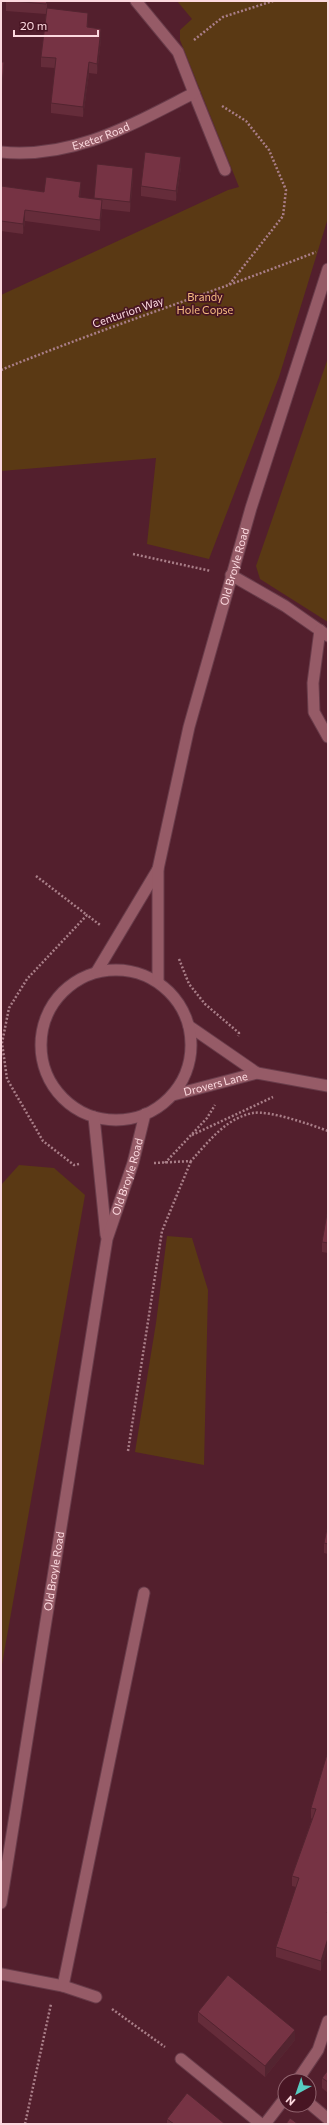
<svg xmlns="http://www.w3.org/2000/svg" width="329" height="2125" viewBox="0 0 329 2125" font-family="Commissioner,sans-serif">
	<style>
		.green { fill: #5a3914 }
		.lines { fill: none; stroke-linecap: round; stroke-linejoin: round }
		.service-casing { stroke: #693c4a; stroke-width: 13 }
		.minor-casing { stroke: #693c4a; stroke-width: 13 }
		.secondary-casing { stroke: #693c4a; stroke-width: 13 }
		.path { stroke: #a97e88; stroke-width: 2.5; stroke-dasharray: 2 2; stroke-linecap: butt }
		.service { stroke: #965b67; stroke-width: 11 }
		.minor { stroke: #965b67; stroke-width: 11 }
		.secondary { stroke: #965b67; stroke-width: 11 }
		.wall { fill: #652c3a }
		.shaded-wall { fill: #532430 }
		.building { fill: #763344; stroke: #532430 }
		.labels { text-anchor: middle; stroke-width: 3.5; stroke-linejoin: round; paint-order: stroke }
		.street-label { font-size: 11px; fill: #fcd9df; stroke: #481523 }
		.park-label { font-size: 11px; fill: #f6bc81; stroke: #481523 }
	</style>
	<rect width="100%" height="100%" fill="#531f2d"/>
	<!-- green -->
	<g class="green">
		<polygon points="177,1 328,1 328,218 279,377 209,559 147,544 156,458 1,471 1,295 228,190 239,187 180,40 180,30 192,19"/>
		<polygon points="328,358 328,622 260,579 256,566"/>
		<polygon points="19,1165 54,1168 85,1195 1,1670 1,1185"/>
		<polygon points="167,1236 192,1238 208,1290 204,1465 135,1452 156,1323"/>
	</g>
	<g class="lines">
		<defs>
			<g id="service">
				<polyline points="231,575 285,606 328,636"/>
				<polyline points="320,630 313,683 314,712 328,737"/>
				<polyline points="1,1974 63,1986 96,1997"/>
				<polyline points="63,1986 144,1593"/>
				<polyline points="181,2059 261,2124"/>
			</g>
			<g id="minor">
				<polyline points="194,93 225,170"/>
				<path id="s1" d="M1,152C74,159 131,125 194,93L178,52L136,1"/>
				<polyline points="189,1026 257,1073"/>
				<path id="s2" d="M173,1095L257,1073L328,1086"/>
				<polyline points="297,2081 318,2050 328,2021"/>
				<polyline points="309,2103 328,2119"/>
				<polyline points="265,2124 285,2098"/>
			</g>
			<g id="secondary">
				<circle cx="116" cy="1045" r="75"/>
				<polyline points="97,971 158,869"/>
				<path id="s3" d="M158,982V869L189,727L251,508L328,269"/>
				<polyline points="94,1117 106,1235"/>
				<path id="s4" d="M1,1903L107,1239L133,1163L145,1114"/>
			</g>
		</defs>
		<!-- service casing -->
		<use href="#service" class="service-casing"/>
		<!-- minor casing -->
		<use href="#minor" class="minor-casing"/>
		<!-- secondary casing -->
		<use href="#secondary" class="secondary-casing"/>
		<!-- path -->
		<g class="path">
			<polyline points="194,40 223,17 273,1"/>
			<polyline points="222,106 246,121 269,150 286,190 283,216 229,285"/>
			<path d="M1,370C105,327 212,293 316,252"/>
			<polyline points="133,554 211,571"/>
			<polyline points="36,876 87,915"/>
			<polyline points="179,959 189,984 205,1004 239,1033 238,1036"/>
			<polyline points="192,1135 273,1097"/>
			<path d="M154,1163L191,1161C208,1142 226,1118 253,1113C269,1110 312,1125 328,1131"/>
			<polyline points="165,1163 207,1118 215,1105"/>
			<polyline points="79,1164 74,1165 43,1141 7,1079 2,1043 9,1008 27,979 87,915 100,925"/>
			<polyline points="128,1451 162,1231 191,1161"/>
			<polyline points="112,2009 165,2047"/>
			<polyline points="25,2124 51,2004"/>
		</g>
		<!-- service -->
		<use href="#service" class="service"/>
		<!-- minor -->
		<use href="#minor" class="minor"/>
		<!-- secondary -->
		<use href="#secondary" class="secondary"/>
	</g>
	<!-- wall -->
	<g class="wall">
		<polygon points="6,1 47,1 47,8 88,23 88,27 101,39 97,74 89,73 83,117 51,113 51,103 55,68 41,67 41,57 46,14 6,11"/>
		<polygon points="97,164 133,178 130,212 102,209 100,231 25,221 23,234 1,231 1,186 44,192 81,192 80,197 94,199"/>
		<polygon points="181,167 176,201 141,196 141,186"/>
		<polygon points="328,1208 328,1253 322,1252 322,1242"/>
		<polygon points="328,1524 328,1554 324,1553 324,1543"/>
		<polygon points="328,1751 321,1971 276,1957 276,1947 296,1887 292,1886 292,1876 312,1819 311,1818 311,1808"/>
		<polygon points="198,2012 295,2040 265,2077 198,2022"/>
		<polygon points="328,2070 328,2093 322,2088 322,2078"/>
		<polygon points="167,2119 225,2124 167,2124"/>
	</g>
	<!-- shaded-wall -->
	<g class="shaded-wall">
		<polygon points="88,13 88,23 87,37 87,27"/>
		<polygon points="101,29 101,39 97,74 97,64"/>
		<polygon points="4,62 4,72 1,107 1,97"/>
		<polygon points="89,62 89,73 83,117 83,107"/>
		<polygon points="181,157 181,167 176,201 176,191"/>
		<polygon points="133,168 133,178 130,212 130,202"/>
		<polygon points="81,182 81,192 79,207 79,197"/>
		<polygon points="102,200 102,210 100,231 100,220"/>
		<polygon points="25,210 25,221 23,234 23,224"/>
		<polygon points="328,1938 328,1948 321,1971 321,1961"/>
		<polygon points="295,2030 295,2040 265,2077 265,2066"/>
	</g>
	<!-- building -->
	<g class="building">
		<polygon points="12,1 47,1 46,4"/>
		<polygon points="47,8 88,13 87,27 101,29 97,64 89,62 83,107 51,103 56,58 41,57"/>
		<polygon points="1,62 4,62 1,97"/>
		<polygon points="145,152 181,157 176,191 141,186"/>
		<polygon points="97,164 133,168 130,202 94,198"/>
		<polygon points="46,177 81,182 79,197 102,200 100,220 25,210 23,224 1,221 1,186 44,192"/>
		<polygon points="328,1208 328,1243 322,1242"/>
		<polygon points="328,1524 328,1544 324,1543"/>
		<polygon points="328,1751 328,1910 327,1913 328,1914 328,1938 321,1961 276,1947 299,1878 292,1876 316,1809 311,1808"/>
		<polygon points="228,1975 295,2030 265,2066 198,2012"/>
		<polygon points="328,2070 328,2082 322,2078"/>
		<polygon points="187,2093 225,2124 174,2124 167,2119"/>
		<polygon points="290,2118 298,2124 286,2124"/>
	</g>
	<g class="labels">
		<!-- street labels -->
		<g class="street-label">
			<text dy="4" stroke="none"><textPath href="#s1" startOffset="102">Exeter Road</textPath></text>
			<text transform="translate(128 312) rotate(-19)" y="4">Centurion Way</text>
			<text dy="4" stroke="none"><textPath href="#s3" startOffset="425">Old Broyle Road</textPath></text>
			<text dy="4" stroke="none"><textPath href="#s2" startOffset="44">Drovers Lane</textPath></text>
			<text dy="4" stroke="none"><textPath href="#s4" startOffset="738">Old Broyle Road</textPath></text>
			<text dy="4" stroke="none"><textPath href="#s4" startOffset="336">Old Broyle Road</textPath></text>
		</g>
		<!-- park labels -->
		<g class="park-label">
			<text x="205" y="301">Brandy<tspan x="205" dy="13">Hole Copse</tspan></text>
		</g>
	</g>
	<!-- border -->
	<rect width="329" height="2125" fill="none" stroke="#fcd9df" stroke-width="4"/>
	<!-- north arrow -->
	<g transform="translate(297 2093) rotate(220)"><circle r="19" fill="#481523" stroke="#90636e"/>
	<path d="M0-3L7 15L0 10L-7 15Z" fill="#57cec2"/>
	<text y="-6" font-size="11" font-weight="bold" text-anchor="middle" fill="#fcd9df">N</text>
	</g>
	<!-- scale -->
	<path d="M14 30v6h84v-6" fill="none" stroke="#fcd9df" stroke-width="2"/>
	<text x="20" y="30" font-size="12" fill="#fcd9df" stroke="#481523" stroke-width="3" paint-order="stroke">20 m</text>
</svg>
